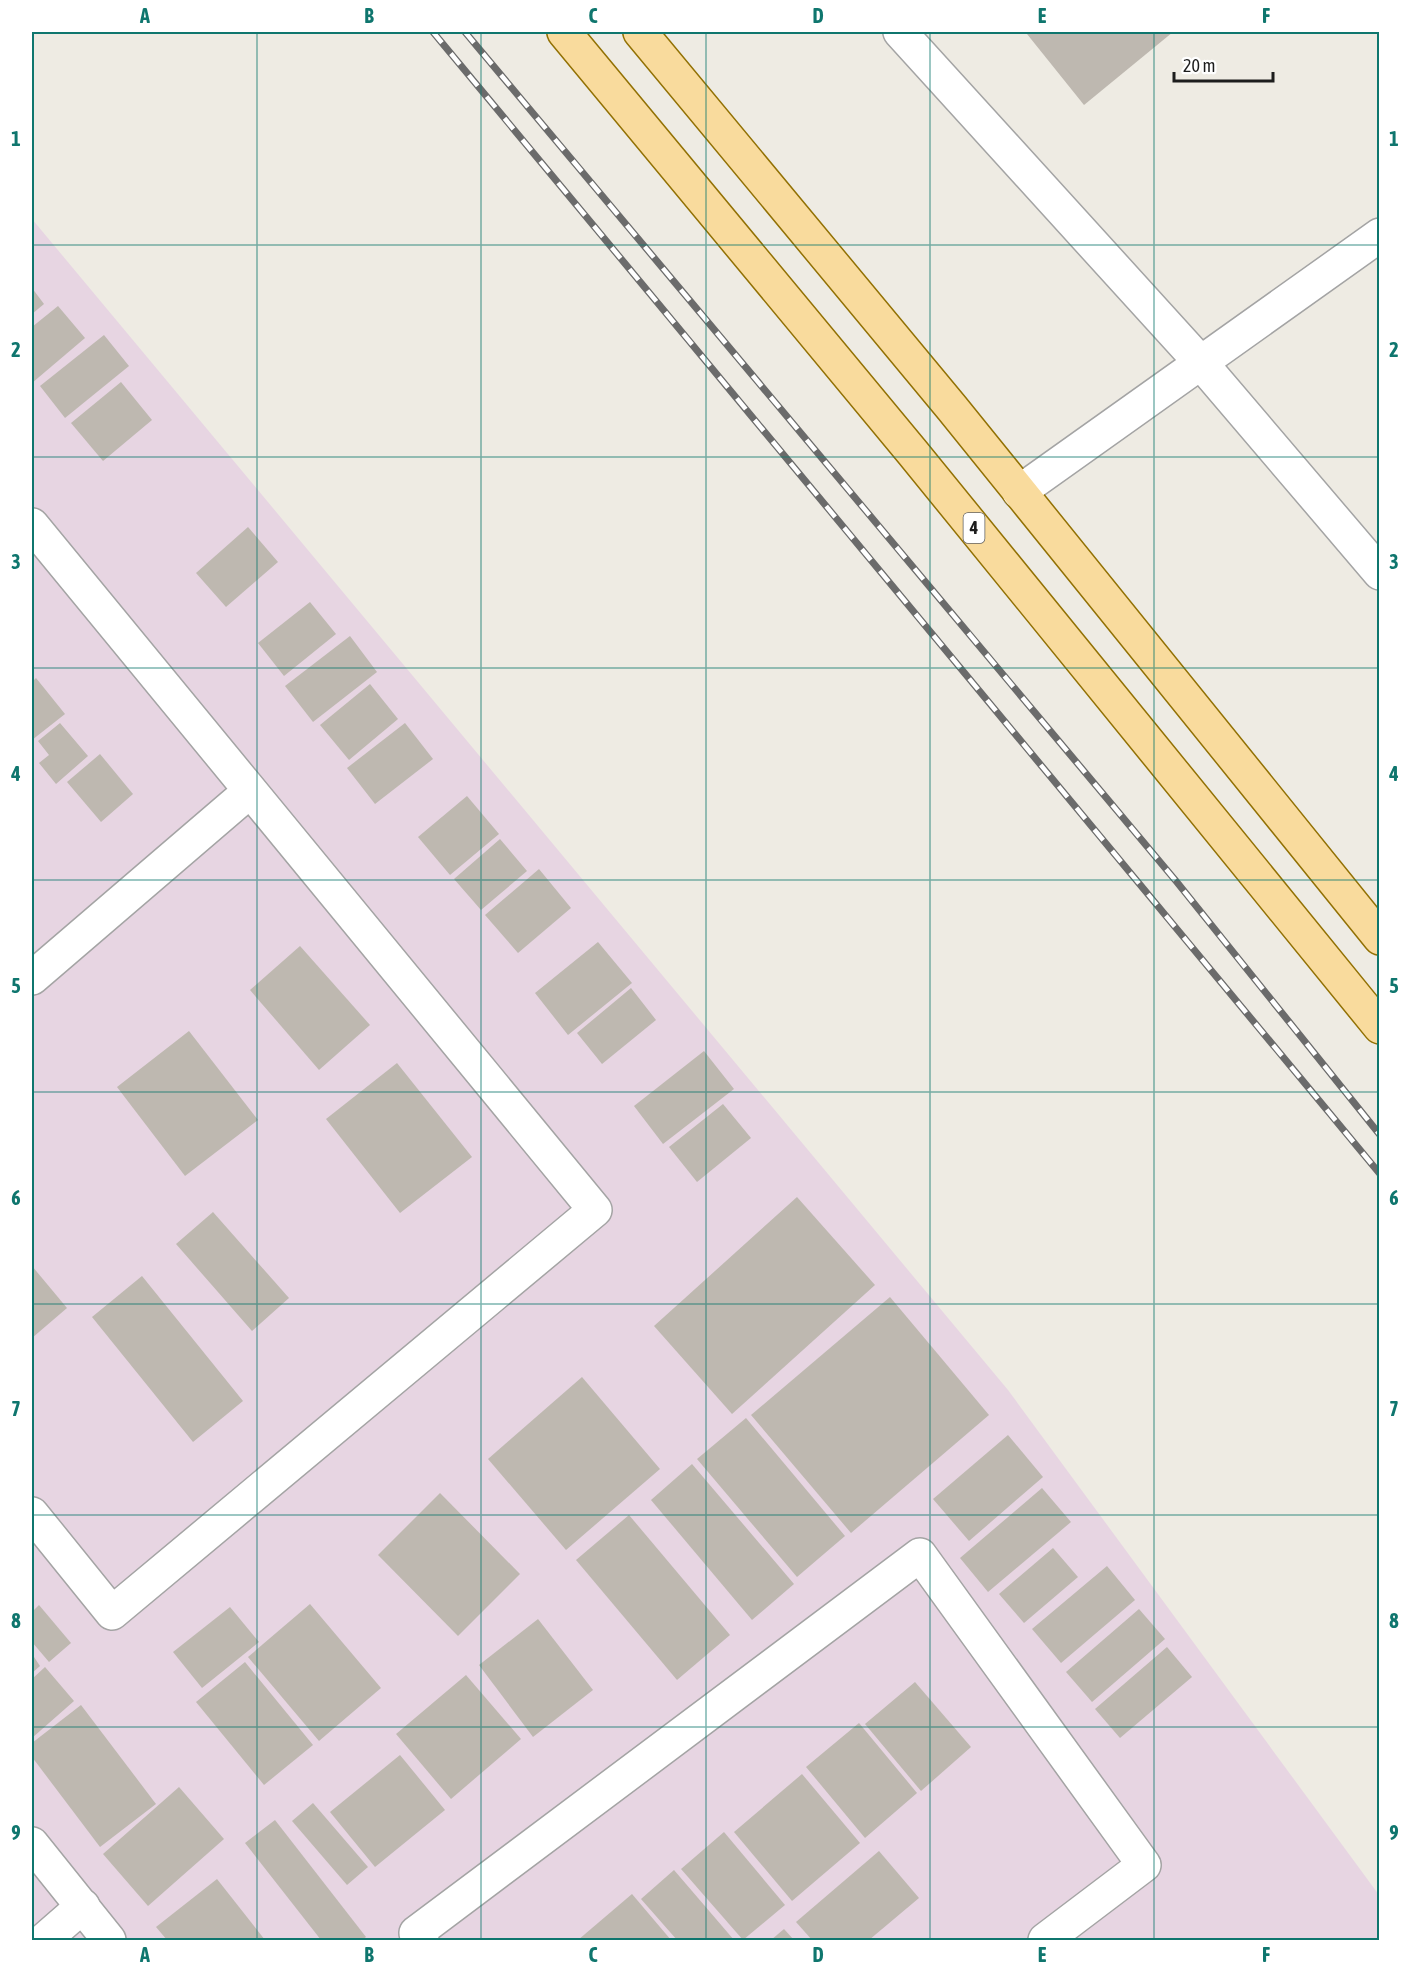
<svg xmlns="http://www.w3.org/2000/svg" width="1411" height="1972" viewBox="0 0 1411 1972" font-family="'Asap Condensed',sans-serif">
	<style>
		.industrial { fill: #e7d5e2 }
		.building { fill: #beb8b0 }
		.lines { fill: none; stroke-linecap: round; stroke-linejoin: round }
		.minor-casing { stroke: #a4a4a4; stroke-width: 36 }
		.major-casing { stroke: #927104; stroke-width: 36 }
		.minor { stroke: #fff; stroke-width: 33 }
		.major { stroke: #f9db9d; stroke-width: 33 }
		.rail-casing { stroke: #6b6b6b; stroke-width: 7 }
		.rail { stroke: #fff; stroke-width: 4.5; stroke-dasharray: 14; stroke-linecap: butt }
		.grid { fill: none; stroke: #0f766e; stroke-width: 1.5; stroke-opacity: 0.55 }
		.labels { text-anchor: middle; stroke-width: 6; stroke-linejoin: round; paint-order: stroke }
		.shield { fill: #fff; stroke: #616161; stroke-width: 1.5 }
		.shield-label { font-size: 18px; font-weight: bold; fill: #1d1d1d }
		.neatline { fill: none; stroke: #0f766e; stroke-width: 2 }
		.grid-label { font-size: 20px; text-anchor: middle; font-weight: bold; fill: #0f766e }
	</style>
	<rect width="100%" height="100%" fill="#eeebe3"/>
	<!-- industrial -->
	<polygon class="industrial" points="32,219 1008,1390 1379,1895 1379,1940 32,1940"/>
	<!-- building -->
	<g class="building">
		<polygon points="1030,32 1173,32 1084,105 1027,34"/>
		<polygon points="32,288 44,304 32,314"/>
		<polygon points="58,306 85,338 32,383 32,327"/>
		<polygon points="104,335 129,366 65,418 40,386"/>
		<polygon points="121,382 152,420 103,461 71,423"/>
		<polygon points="248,527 278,562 226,607 196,573"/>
		<polygon points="310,602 336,634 284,676 258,643"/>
		<polygon points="350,636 377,672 313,722 285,686"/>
		<polygon points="36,678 65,714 32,740 32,682"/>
		<polygon points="370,684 398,719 349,760 320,725"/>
		<polygon points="60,723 88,756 56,784 39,763 49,755 38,741"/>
		<polygon points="405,723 433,759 375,804 347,768"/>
		<polygon points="100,754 133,794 101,822 67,782"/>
		<polygon points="467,796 499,834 450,875 418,837"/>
		<polygon points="500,839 527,871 481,910 454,879"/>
		<polygon points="539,869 571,908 518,953 485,915"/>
		<polygon points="598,942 632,983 568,1035 535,993"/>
		<polygon points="300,946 370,1025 319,1070 250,990"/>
		<polygon points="631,988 656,1020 602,1064 577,1033"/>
		<polygon points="189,1031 258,1120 185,1176 117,1087"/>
		<polygon points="704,1051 734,1089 663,1144 634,1106"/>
		<polygon points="397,1063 472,1157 400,1213 326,1119"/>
		<polygon points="723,1104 751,1138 697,1182 669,1147"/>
		<polygon points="797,1197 875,1285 732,1414 654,1326"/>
		<polygon points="213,1212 289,1298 252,1331 176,1244"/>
		<polygon points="32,1266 67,1308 32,1338"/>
		<polygon points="142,1276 243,1401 193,1442 92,1317"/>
		<polygon points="890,1297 989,1415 851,1533 751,1415"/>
		<polygon points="582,1377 660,1469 566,1550 488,1459"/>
		<polygon points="746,1418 845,1536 797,1577 697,1459"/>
		<polygon points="1008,1435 1043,1477 969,1541 933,1499"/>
		<polygon points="692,1464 794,1584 752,1620 651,1500"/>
		<polygon points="1042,1488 1071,1522 988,1592 960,1558"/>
		<polygon points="440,1493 520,1574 458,1636 378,1555"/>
		<polygon points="629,1515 730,1635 677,1680 576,1560"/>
		<polygon points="1053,1548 1078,1577 1024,1623 999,1594"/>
		<polygon points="1107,1566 1135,1600 1061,1663 1032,1629"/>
		<polygon points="310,1604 381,1688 319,1741 248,1657"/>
		<polygon points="39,1605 71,1643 49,1662 32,1642 32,1612"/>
		<polygon points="230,1607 259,1642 202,1688 173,1652"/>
		<polygon points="1139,1609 1165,1639 1092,1702 1066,1672"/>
		<polygon points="538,1619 593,1690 533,1737 479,1665"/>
		<polygon points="1167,1647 1192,1677 1120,1738 1095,1709"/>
		<polygon points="32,1654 40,1666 32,1673"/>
		<polygon points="245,1662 313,1745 264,1785 196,1702"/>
		<polygon points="45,1667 74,1701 32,1738 32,1679"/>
		<polygon points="466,1675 521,1739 451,1799 396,1734"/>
		<polygon points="915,1682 971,1747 921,1791 865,1724"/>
		<polygon points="81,1705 156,1804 100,1847 32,1757 32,1743"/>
		<polygon points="859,1723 917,1793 865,1838 806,1767"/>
		<polygon points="400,1755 445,1810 375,1867 330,1812"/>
		<polygon points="802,1774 860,1843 792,1901 734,1832"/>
		<polygon points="179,1787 224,1839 148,1906 103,1854"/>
		<polygon points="313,1803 368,1867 347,1885 292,1821"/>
		<polygon points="275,1820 366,1937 362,1940 321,1940 245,1843"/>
		<polygon points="724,1832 785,1905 743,1940 681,1869"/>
		<polygon points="879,1851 919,1898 869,1940 812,1940 796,1922"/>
		<polygon points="674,1870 734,1940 677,1940 641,1899"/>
		<polygon points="217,1879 265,1940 167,1940 156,1927"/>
		<polygon points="632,1894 671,1940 578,1940"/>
		<polygon points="784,1929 794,1940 771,1940"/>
	</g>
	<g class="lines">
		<defs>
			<g id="minor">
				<polyline points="900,32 1201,363 1380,573"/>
				<polyline points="1019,492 1380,235"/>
				<polyline points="32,525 595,1210 112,1613 32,1514"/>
				<polyline points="32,978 250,791"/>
				<polyline points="32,1844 109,1940"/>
				<polyline points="44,1940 83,1906"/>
				<polyline points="422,1940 416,1933 920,1555 1144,1865 1045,1940"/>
			</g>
			<g id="major">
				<polyline points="564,32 913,453 1380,1027"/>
				<polyline points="640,32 952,408 1380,938"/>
			</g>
		</defs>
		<!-- minor casing -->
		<use href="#minor" class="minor-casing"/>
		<!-- major casing -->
		<use href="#major" class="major-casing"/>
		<!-- minor -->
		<use href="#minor" class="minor"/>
		<!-- major -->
		<use href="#major" class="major"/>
		<defs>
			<g id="rail">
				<polyline points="433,32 1380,1174"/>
				<polyline points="465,32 1176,881 1380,1135"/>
			</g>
		</defs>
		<!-- rail casing -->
		<use href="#rail" class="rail-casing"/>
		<!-- rail -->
		<use href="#rail" class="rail"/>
	</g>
	<!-- grid -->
	<path class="grid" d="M257,32V1940M481,32V1940M706,32V1940M930,32V1940M1154,32V1940M32,245H1380M32,457H1380M32,668H1380M32,880H1380M32,1092H1380M32,1304H1380M32,1515H1380M32,1727H1380"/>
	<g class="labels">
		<!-- shield labels -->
		<rect class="shield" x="963.5" y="513" width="21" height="30" rx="4.5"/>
		<g class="shield-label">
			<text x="974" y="534">4</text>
		</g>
	</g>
	<!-- border -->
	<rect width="1411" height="1972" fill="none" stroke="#ffffff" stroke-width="66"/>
	<!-- scale -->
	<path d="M1174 72v9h99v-9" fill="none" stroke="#1d1d1d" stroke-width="3"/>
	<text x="1183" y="72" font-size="18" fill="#1d1d1d" stroke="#ffffff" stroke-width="4.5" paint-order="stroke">20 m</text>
	<rect x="33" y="33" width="1345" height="1906" class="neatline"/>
	<g class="grid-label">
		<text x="145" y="23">A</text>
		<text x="369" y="23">B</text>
		<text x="593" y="23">C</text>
		<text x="818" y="23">D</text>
		<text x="1042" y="23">E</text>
		<text x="1266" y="23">F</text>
		<text x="16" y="146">1</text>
		<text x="1394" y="146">1</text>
		<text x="16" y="357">2</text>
		<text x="1394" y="357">2</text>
		<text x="16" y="569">3</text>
		<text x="1394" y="569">3</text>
		<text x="16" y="781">4</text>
		<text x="1394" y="781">4</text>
		<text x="16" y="993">5</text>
		<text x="1394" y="993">5</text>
		<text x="16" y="1205">6</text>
		<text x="1394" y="1205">6</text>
		<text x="16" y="1416">7</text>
		<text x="1394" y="1416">7</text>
		<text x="16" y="1628">8</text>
		<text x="1394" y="1628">8</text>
		<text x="16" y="1840">9</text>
		<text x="1394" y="1840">9</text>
		<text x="145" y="1962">A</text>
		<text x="369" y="1962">B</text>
		<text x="593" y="1962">C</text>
		<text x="818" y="1962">D</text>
		<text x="1042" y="1962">E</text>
		<text x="1266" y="1962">F</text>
	</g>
</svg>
